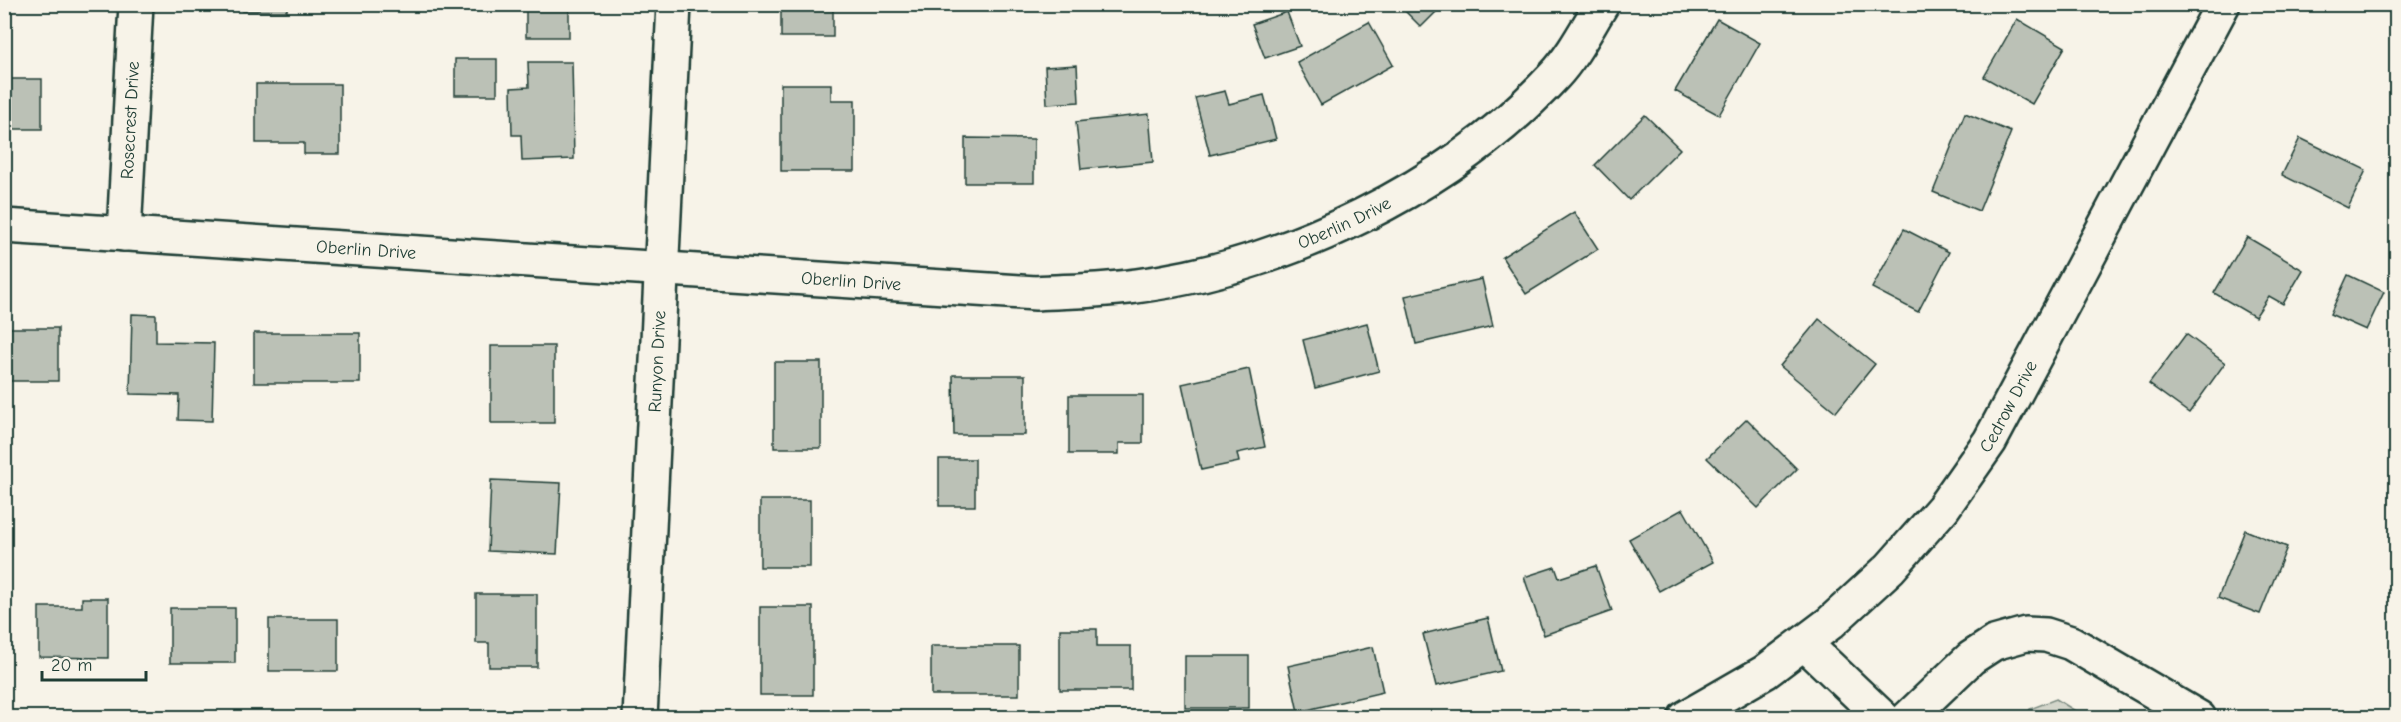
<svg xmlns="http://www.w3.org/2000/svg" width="2401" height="722" viewBox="0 0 2401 722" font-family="'Comic Neue',sans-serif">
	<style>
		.green { fill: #d3d5ca; stroke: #79897f; stroke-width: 1.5 }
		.building { fill: #bbc1b6; stroke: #1f3d34; stroke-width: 1.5 }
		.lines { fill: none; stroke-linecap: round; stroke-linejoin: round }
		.minor-casing { stroke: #1f3d34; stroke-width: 38 }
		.minor { stroke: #f7f3e8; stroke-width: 33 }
		.labels { text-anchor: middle; stroke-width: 5; stroke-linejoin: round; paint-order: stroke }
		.street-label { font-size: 18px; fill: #1f3d34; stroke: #f7f3e8 }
	</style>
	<rect width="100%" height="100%" fill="#f7f3e8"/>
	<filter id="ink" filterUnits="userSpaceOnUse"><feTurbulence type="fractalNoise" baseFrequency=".0167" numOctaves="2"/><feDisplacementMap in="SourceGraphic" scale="12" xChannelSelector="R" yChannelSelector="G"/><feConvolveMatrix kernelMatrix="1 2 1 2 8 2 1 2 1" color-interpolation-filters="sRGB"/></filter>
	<g filter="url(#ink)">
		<!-- green -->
		<polygon class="green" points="2056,699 2085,717 2026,717 2030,709"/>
		<!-- building -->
		<g class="building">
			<rect x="243" y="4" width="44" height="7"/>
			<rect x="526" y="4" width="43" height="33"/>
			<rect x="781" y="4" width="52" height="33"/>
			<polygon points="1398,4 1444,4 1421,27"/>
			<polygon points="1287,12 1300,46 1265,58 1252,24"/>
			<polygon points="1717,19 1760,43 1719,115 1675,91"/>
			<polygon points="2017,19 2065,47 2032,104 1984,77"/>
			<polygon points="1369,22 1393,65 1321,105 1297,62"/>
			<rect x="455" y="59" width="42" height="36"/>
			<polygon points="528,62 572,62 574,159 522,161 521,135 512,135 511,88 529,87"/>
			<polygon points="1077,65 1079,102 1047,104 1045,67"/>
			<rect x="4" y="79" width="38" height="50"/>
			<polygon points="256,84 340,84 340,154 304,154 304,143 256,143"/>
			<polygon points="781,84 831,84 831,100 855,100 855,171 781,171"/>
			<polygon points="1225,91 1229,104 1264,95 1276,139 1210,155 1195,98"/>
			<polygon points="1965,113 2011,132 1979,211 1933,192"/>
			<polygon points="1149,114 1153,162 1081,169 1076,122"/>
			<polygon points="1645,115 1680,149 1629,200 1595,165"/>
			<polygon points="965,138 1034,139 1034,183 965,183"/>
			<polygon points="2300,138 2366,170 2348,208 2282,175"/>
			<polygon points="1574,212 1598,249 1526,294 1502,257"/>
			<polygon points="1904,229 1949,252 1918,312 1872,288"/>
			<polygon points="2247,237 2303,270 2283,304 2269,296 2255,317 2214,293"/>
			<polygon points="2348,275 2384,292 2366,330 2330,314"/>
			<polygon points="1482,279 1493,326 1416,344 1405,296"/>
			<polygon points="132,314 156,315 156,342 214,343 212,421 178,420 179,395 130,394"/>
			<polygon points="1819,319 1875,364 1836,412 1780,366"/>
			<polygon points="1367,323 1379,371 1315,388 1303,340"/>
			<rect x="4" y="328" width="54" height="53"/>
			<rect x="254" y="333" width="106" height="50"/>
			<polygon points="2186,334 2225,363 2189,413 2149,384"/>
			<rect x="491" y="346" width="63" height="77"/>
			<rect x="774" y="362" width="47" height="86"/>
			<polygon points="1249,369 1265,447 1237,453 1239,462 1201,470 1182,384"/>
			<polygon points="953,375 1025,375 1025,435 954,435"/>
			<polygon points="1069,395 1143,395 1143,443 1119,443 1119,454 1069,454"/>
			<polygon points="1747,419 1797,469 1758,508 1707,458"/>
			<rect x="939" y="459" width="36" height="47"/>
			<polygon points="491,480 561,483 557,554 488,551"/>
			<rect x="760" y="500" width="50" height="67"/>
			<polygon points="1683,509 1713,562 1659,591 1629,539"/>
			<polygon points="2245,530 2287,547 2260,614 2218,598"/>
			<polygon points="1596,566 1612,611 1544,635 1524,577 1555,567 1559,578"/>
			<rect x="4" y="593" width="2" height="56"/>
			<polygon points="476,594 537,594 537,667 489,667 489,643 476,643"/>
			<polygon points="82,598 108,598 108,658 39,657 39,607 82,607"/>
			<rect x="760" y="607" width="53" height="88"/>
			<rect x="170" y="608" width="65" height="55"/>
			<polygon points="1488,618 1501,671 1436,686 1423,634"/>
			<rect x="269" y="619" width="69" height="52"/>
			<polygon points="1060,629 1097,629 1097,646 1131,646 1131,690 1060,690"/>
			<rect x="931" y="646" width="88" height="49"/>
			<polygon points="1373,647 1383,692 1298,712 1288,666"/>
			<rect x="1185" y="656" width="64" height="52"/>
		</g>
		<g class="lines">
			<defs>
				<g id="minor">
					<path id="s1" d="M4,226L1036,293C1069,291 1103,291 1136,286C1285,267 1451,187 1554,76C1573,56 1587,28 1602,4"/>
					<path id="s2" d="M124,234L136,4"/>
					<polyline points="1804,643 1883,718"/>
					<path id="s3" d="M640,718L674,4"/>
					<path id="s4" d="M1685,718L1765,672L1830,623L1890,568L1943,508L1990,441L2223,4"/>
					<polyline points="1908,718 1971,658 1994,643 2026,634 2046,635 2071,643 2199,718"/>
				</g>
			</defs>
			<!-- minor casing -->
			<use href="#minor" class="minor-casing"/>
			<!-- minor -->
			<use href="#minor" class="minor"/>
		</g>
	</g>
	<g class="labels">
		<!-- street labels -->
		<g class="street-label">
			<text dy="6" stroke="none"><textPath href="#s2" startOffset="114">Rosecrest Drive</textPath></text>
			<text dy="6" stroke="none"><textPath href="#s1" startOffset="1353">Oberlin Drive</textPath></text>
			<text dy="6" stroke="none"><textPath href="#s1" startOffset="363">Oberlin Drive</textPath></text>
			<text dy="6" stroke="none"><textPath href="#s1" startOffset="849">Oberlin Drive</textPath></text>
			<text dy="6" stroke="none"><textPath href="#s3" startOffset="357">Runyon Drive</textPath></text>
			<text dy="6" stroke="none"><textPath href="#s4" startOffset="456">Cedrow Drive</textPath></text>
		</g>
	</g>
	<!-- margin -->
	<rect width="2401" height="722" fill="none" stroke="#f7f3e8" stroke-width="24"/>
	<rect x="12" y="12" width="2377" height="698" fill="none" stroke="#1f3d34" stroke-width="2" filter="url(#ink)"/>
	<!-- scale -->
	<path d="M42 671v9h104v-9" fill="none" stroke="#1f3d34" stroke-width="3"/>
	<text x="51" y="671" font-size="18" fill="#1f3d34" stroke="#f7f3e8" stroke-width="4.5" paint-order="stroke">20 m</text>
</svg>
